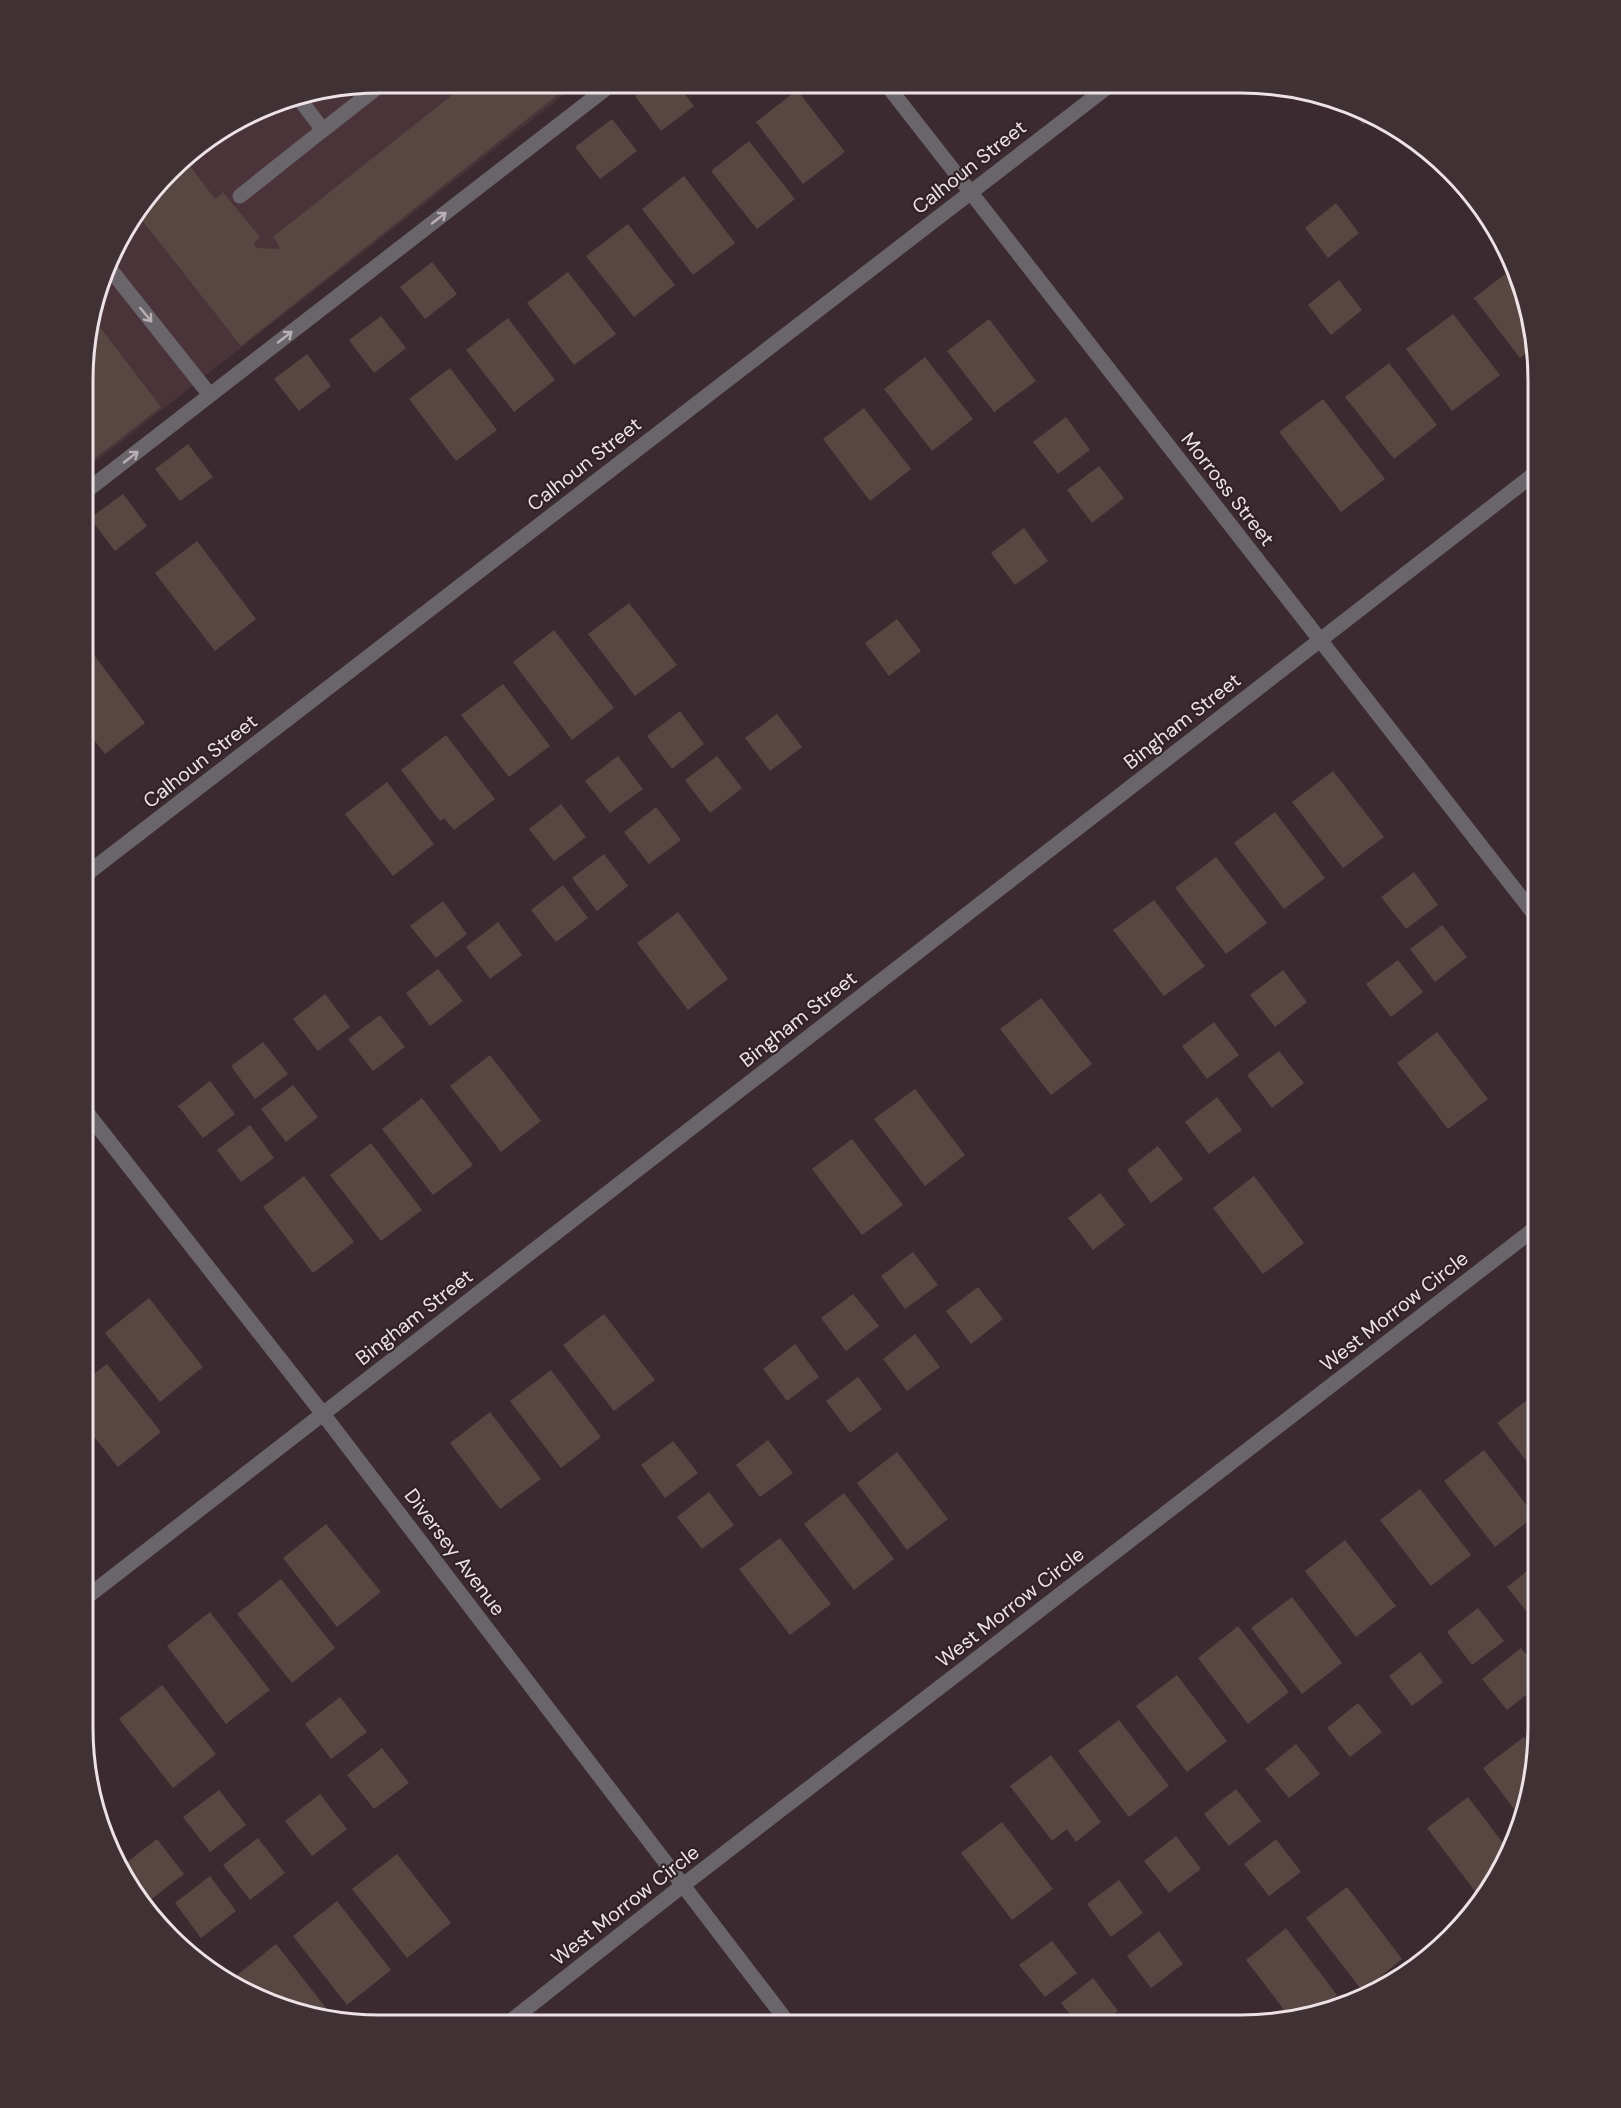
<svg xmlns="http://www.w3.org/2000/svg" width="1621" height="2108" viewBox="0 0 1621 2108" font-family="'DM Sans',sans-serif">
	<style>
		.built { fill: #4a3339 }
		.building { fill: #574642 }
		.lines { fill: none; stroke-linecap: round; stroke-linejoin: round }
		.service { stroke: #6a656a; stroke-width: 15 }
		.minor { stroke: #6a656a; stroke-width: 15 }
		.oneway { stroke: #b9b0b4 }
		.labels { text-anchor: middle; stroke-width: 4.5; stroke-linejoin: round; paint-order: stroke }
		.street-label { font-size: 20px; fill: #ede2e5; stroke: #312226 }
		.rim { fill: none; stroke: #ede2e5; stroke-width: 3 }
	</style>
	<rect width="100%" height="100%" fill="#3b2b30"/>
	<!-- built -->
	<polygon class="built" points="380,83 579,83 85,470 85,341 122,232 184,156 284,98"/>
	<!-- building -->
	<g class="building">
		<polygon points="467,83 567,83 569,86 241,346 137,214 149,199 190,166 215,199 223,192 260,237 254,243 256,248 279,249 279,245 273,237"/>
		<polygon points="651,83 676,83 694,106 661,131 635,96"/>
		<polygon points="797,90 845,152 803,184 756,122"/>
		<polygon points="1346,103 1355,105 1375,116 1363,125"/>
		<polygon points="612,119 637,151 600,179 575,147"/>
		<polygon points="749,141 795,199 757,229 711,171"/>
		<polygon points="684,176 735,243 693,275 642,209"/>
		<polygon points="1336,203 1359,233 1328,258 1305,228"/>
		<polygon points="628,224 675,285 634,317 586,256"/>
		<polygon points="432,262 457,294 425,319 400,287"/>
		<polygon points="1513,268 1528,303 1534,347 1520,358 1474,298"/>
		<polygon points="568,272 616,334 574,365 527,303"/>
		<polygon points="1339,280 1362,310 1331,335 1308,305"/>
		<polygon points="1453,314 1500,375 1452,411 1406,349"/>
		<polygon points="381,316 406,348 374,373 349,340"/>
		<polygon points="93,318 161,407 85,466 85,341"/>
		<polygon points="508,318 555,380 514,412 466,350"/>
		<polygon points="989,319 1036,381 994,412 947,351"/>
		<polygon points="307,354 331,386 299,411 274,379"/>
		<polygon points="925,357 973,419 932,451 884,389"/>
		<polygon points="1389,363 1437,425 1394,459 1345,397"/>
		<polygon points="450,368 497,430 456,461 409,399"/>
		<polygon points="1323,399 1385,479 1341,512 1279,432"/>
		<polygon points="864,408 911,469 870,501 823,439"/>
		<polygon points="1066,417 1090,450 1058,474 1033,442"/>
		<polygon points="188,444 213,477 180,501 155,469"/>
		<polygon points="1099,466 1124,498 1092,523 1067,490"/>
		<polygon points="123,494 147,526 115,551 90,518"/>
		<polygon points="1024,528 1048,561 1015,585 991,553"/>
		<polygon points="197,541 256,619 215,651 155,573"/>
		<polygon points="629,603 677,665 635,696 588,634"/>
		<polygon points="897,619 921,651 889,676 865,643"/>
		<polygon points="554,630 614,708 572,740 513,662"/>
		<polygon points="91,651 145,723 105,754 84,727 85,656"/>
		<polygon points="503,684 550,746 509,777 461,715"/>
		<polygon points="680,711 704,744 672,769 647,736"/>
		<polygon points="777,714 802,747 770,771 745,738"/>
		<polygon points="446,735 495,799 454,830 444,818 440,821 401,770"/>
		<polygon points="618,756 643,789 610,813 585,781"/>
		<polygon points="717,756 742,788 710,813 685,780"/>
		<polygon points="1333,771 1384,837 1343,868 1292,802"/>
		<polygon points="387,782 434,844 393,876 345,814"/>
		<polygon points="561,804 586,837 554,861 529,829"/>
		<polygon points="656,807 681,840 649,864 624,832"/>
		<polygon points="1275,812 1325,878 1284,909 1234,843"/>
		<polygon points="604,854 628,886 597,911 572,878"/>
		<polygon points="1216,857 1267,923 1226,954 1175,888"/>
		<polygon points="1414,872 1438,905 1406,929 1381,897"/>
		<polygon points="563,885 588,918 556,942 531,910"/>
		<polygon points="1154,900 1205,966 1164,996 1113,930"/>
		<polygon points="443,901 467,934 436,958 410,926"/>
		<polygon points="678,912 728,979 688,1010 637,943"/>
		<polygon points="498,922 522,955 490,979 466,947"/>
		<polygon points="1442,925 1467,957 1435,982 1410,949"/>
		<polygon points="1398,960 1423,992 1391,1017 1366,984"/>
		<polygon points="438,969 463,1001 430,1026 406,993"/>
		<polygon points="1283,970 1307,1002 1275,1027 1250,995"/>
		<polygon points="325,994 350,1027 318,1051 293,1019"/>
		<polygon points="1041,998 1092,1064 1051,1095 1000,1029"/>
		<polygon points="380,1015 405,1047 373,1071 348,1039"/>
		<polygon points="1214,1022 1239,1055 1207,1079 1182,1046"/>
		<polygon points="1437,1032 1488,1099 1448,1129 1397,1063"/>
		<polygon points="263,1042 288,1074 255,1099 231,1066"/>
		<polygon points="1279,1051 1304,1083 1272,1108 1247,1075"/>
		<polygon points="490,1055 541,1121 501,1152 450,1086"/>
		<polygon points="210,1081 235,1114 203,1138 178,1106"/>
		<polygon points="293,1085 318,1117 286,1142 261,1109"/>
		<polygon points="915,1089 965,1155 925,1186 874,1119"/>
		<polygon points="1217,1097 1242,1130 1209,1154 1185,1122"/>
		<polygon points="422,1098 473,1165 433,1195 382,1129"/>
		<polygon points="250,1125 274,1158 241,1182 217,1150"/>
		<polygon points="852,1139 903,1205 862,1235 812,1169"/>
		<polygon points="371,1143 422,1210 381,1241 330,1175"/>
		<polygon points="1158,1146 1183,1179 1151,1203 1127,1170"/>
		<polygon points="304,1176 354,1242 313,1273 263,1207"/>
		<polygon points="1254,1176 1304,1243 1263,1274 1213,1208"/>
		<polygon points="1100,1193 1125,1225 1093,1250 1068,1218"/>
		<polygon points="913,1252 938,1285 905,1309 881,1276"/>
		<polygon points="978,1287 1003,1319 971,1344 946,1311"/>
		<polygon points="853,1294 879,1326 846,1351 821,1318"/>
		<polygon points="149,1298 203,1367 160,1402 105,1333"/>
		<polygon points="604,1314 655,1380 614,1411 563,1345"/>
		<polygon points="915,1334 940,1367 907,1391 883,1359"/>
		<polygon points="795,1344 819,1377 787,1401 763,1369"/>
		<polygon points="107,1364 161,1432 118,1467 83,1423 83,1382"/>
		<polygon points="551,1370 601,1437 561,1468 510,1401"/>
		<polygon points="858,1377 882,1409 850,1433 826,1401"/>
		<polygon points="1538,1392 1538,1476 1497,1423"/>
		<polygon points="490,1412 541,1479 500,1509 450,1443"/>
		<polygon points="768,1440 793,1473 760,1497 736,1465"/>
		<polygon points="673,1441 698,1473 665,1498 641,1465"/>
		<polygon points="1484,1450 1535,1516 1495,1547 1444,1481"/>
		<polygon points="83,1452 93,1464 83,1471"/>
		<polygon points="897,1452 948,1519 907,1550 857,1483"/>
		<polygon points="1420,1489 1471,1555 1431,1586 1380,1520"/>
		<polygon points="709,1492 734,1525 702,1549 677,1517"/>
		<polygon points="844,1493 894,1559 854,1590 804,1524"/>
		<polygon points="326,1524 381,1592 337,1627 283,1558"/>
		<polygon points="780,1538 831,1604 790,1635 739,1569"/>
		<polygon points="1345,1540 1396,1606 1356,1637 1305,1571"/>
		<polygon points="1538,1562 1538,1611 1531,1617 1507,1587"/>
		<polygon points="281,1579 335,1648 292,1683 237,1614"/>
		<polygon points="1292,1597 1342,1663 1302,1694 1251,1628"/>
		<polygon points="1478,1608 1504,1641 1472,1665 1447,1632"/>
		<polygon points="210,1612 270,1690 226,1724 167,1646"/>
		<polygon points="1238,1626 1289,1692 1248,1724 1198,1658"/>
		<polygon points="1521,1648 1538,1668 1538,1686 1507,1710 1482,1679"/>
		<polygon points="1420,1652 1443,1682 1412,1706 1389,1676"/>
		<polygon points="1177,1675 1227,1741 1187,1772 1136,1706"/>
		<polygon points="162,1685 216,1754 173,1788 119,1719"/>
		<polygon points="340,1697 367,1732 331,1759 305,1724"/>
		<polygon points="1358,1703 1382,1732 1350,1757 1327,1728"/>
		<polygon points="1119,1720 1169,1786 1129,1817 1078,1751"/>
		<polygon points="1524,1737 1537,1753 1523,1821 1483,1768"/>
		<polygon points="1296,1744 1320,1774 1289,1798 1265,1769"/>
		<polygon points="382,1748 409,1783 374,1809 347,1775"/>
		<polygon points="1051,1755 1101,1822 1076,1842 1067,1829 1052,1841 1010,1786"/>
		<polygon points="1236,1789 1261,1821 1229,1846 1204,1814"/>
		<polygon points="219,1790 246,1825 210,1852 183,1817"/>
		<polygon points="320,1794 347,1829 312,1856 285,1821"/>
		<polygon points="1468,1797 1509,1851 1495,1881 1477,1894 1427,1828"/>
		<polygon points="1002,1822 1053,1889 1012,1920 961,1853"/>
		<polygon points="1176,1836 1201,1869 1169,1893 1144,1861"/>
		<polygon points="258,1838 285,1873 250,1900 223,1865"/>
		<polygon points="157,1839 184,1874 149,1901 122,1866"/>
		<polygon points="1276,1839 1301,1872 1269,1896 1244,1864"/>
		<polygon points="397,1854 451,1923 407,1958 352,1889"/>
		<polygon points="210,1876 236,1911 201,1938 175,1903"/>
		<polygon points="1119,1880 1143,1913 1111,1937 1087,1904"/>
		<polygon points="1347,1887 1402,1959 1380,1977 1387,1985 1367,1997 1306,1918"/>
		<polygon points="337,1901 391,1970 347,2005 293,1936"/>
		<polygon points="1286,1928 1337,1995 1309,2017 1291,2019 1246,1960"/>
		<polygon points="1159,1931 1183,1964 1151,1988 1127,1956"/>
		<polygon points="1052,1941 1077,1973 1045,1997 1019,1965"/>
		<polygon points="276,1944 330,2013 323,2019 284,2010 238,1987 232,1979"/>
		<polygon points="1093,1978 1118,2011 1099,2025 1078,2025 1061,2003"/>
	</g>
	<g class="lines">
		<!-- service -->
		<g class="service">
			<polyline points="297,96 323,130 383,83"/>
			<polyline points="240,196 323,130"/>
			<polyline points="110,269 210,395"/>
			<polyline points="85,492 613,83"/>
		</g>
		<!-- minor -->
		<g class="minor">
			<polyline points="886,84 1538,919"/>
			<polyline points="84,876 1110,85"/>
			<polyline points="84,1109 323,1414 789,2024"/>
			<polyline points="83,1600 1538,471"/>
			<polyline points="508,2023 682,1886 1538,1226"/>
		</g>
	</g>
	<!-- one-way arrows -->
	<defs><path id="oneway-shaft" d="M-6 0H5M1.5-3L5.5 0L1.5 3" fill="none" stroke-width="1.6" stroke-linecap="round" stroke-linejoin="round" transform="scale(1.5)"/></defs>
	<g class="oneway">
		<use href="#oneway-shaft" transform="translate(439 218) rotate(-38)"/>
		<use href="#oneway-shaft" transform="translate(146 315) rotate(51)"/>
		<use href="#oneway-shaft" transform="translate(285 337) rotate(-38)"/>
		<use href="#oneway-shaft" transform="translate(131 457) rotate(-38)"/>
	</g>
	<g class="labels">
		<!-- street labels -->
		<g class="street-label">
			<text transform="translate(969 167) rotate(-38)" y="7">Calhoun Street</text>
			<text transform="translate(584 464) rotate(-38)" y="7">Calhoun Street</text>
			<text transform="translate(1228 489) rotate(52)" y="7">Morross Street</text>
			<text transform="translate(1182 721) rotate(-38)" y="7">Bingham Street</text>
			<text transform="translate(200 761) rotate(-38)" y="7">Calhoun Street</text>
			<text transform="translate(798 1019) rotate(-38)" y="7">Bingham Street</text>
			<text transform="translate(1394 1311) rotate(-38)" y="7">West Morrow Circle</text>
			<text transform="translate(414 1317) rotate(-38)" y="7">Bingham Street</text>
			<text transform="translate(455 1552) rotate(53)" y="7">Diversey Avenue</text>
			<text transform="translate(1010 1607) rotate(-38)" y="7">West Morrow Circle</text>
			<text transform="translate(625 1905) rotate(-38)" y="7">West Morrow Circle</text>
		</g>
	</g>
	<!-- crop -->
	<path d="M0 0H1621V2108H0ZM380 93H1241A287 287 0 0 1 1528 380V1728A287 287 0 0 1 1241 2015H380A287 287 0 0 1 93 1728V380A287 287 0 0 1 380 93Z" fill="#403135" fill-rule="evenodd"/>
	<path class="rim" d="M380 93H1241A287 287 0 0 1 1528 380V1728A287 287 0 0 1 1241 2015H380A287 287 0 0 1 93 1728V380A287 287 0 0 1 380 93Z"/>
</svg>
